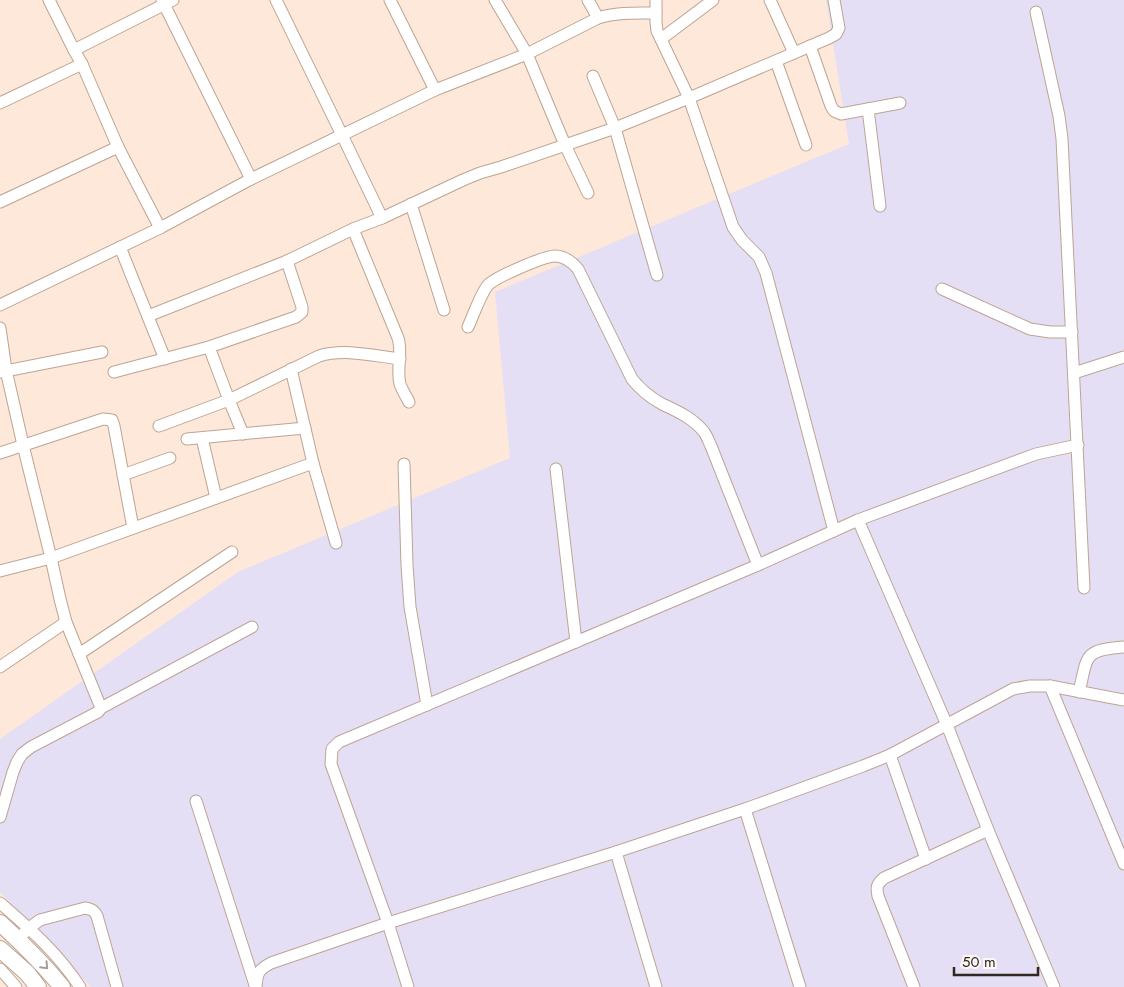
<svg xmlns="http://www.w3.org/2000/svg" width="1124" height="987" viewBox="0 0 1124 987" font-family="Jost,sans-serif">
	<style>
		.industrial { fill: #e4dff5 }
		.lines { fill: none; stroke-linecap: round; stroke-linejoin: round }
		.minor-casing { stroke: #bda493; stroke-width: 13 }
		.highway-casing { stroke: #bda493; stroke-width: 18 }
		.minor { stroke: #fff; stroke-width: 11 }
		.highway { stroke: #fff; stroke-width: 16 }
		.oneway { stroke: #a29e9b }
	</style>
	<rect width="100%" height="100%" fill="#fde8da"/>
	<!-- industrial -->
	<polygon class="industrial" points="826,0 1124,0 1124,987 91,987 0,892 0,739 238,572 510,458 495,292 849,144"/>
	<g class="lines">
		<defs>
			<g id="minor">
				<polyline points="49,0 74,50 82,64 118,147 160,228"/>
				<polyline points="162,0 251,179"/>
				<polyline points="276,0 342,135 382,218"/>
				<polyline points="390,0 435,90"/>
				<polyline points="495,0 527,54 565,145 588,193"/>
				<polyline points="588,0 598,18"/>
				<polyline points="656,0 656,22 657,31 689,98 733,227 742,240 759,257 766,273 834,531"/>
				<polyline points="770,0 794,53"/>
				<polyline points="1036,12 1059,116 1062,139 1084,588"/>
				<polyline points="661,39 713,0"/>
				<polyline points="810,46 831,106 834,111 841,114 900,103"/>
				<polyline points="74,50 173,0"/>
				<polyline points="776,61 806,145"/>
				<polyline points="593,76 615,128 657,275"/>
				<polyline points="0,103 82,64"/>
				<polyline points="868,109 880,206"/>
				<polyline points="0,202 118,147"/>
				<polyline points="411,204 444,310"/>
				<path d="M353,229L398,338C403,353 396,369 400,384C402,390 406,396 409,402"/>
				<polyline points="120,247 165,359"/>
				<polyline points="942,289 1030,329 1050,332 1072,332"/>
				<path d="M0,305L160,228L251,179L435,90L527,54L598,18C617,12 636,13 656,13"/>
				<polyline points="148,316 287,261 353,229 382,218 463,180 480,173 501,167 615,128 689,98 829,38 836,34 839,28 834,0"/>
				<path d="M468,327C474,314 480,295 488,285C496,277 544,256 555,256C565,256 572,262 578,269L632,379C640,389 651,398 662,404C677,411 693,418 704,432C707,436 709,442 711,446L758,565"/>
				<polyline points="0,328 6,370 23,445 51,558 60,599 66,622 101,708 98,712 31,747 22,754 17,762 13,772 0,817"/>
				<polyline points="209,347 229,400 243,434"/>
				<polyline points="291,369 313,463 336,543"/>
				<polyline points="0,372 102,352"/>
				<polyline points="114,372 209,347 296,317 302,312 302,307 287,261"/>
				<polyline points="1074,373 1124,357"/>
				<path d="M159,426L229,400L319,356C345,348 374,356 400,359"/>
				<polyline points="202,438 216,498"/>
				<polyline points="187,439 305,428"/>
				<polyline points="0,453 103,419 112,420 114,426 133,528"/>
				<polyline points="404,464 407,565 410,607 427,705"/>
				<polyline points="556,469 576,642"/>
				<polyline points="123,475 170,458"/>
				<polyline points="858,520 947,725 988,830 1054,987"/>
				<polyline points="0,571 51,558 313,463"/>
				<polyline points="79,654 232,552"/>
				<polyline points="0,667 66,622"/>
				<polyline points="1050,686 1124,864"/>
				<path d="M1079,692C1088,655 1083,650 1124,647"/>
				<polyline points="101,708 252,627"/>
				<polyline points="890,755 926,859"/>
				<polyline points="196,801 255,985"/>
				<polyline points="745,809 800,987"/>
				<polyline points="616,852 656,987"/>
				<path d="M0,903C31,930 57,952 80,987"/>
				<path d="M18,939L29,928L40,920L85,908C91,909 94,910 97,916L117,987"/>
				<polyline points="0,969 16,987"/>
				<path d="M256,987C257,973 258,970 271,963L388,923L616,852L745,809L863,766L890,755L1013,689L1030,686H1050L1124,700"/>
				<polyline points="408,987 388,923 331,764 332,749 339,742 758,565 858,520 1036,454 1078,445"/>
				<path d="M914,987L878,896C876,887 877,884 884,878L988,830"/>
			</g>
			<g id="highway">
				<path d="M0,923C22,943 43,964 62,987"/>
				<polyline points="0,949 27,973 38,987"/>
			</g>
		</defs>
		<!-- minor casing -->
		<use href="#minor" class="minor-casing"/>
		<!-- highway casing -->
		<use href="#highway" class="highway-casing"/>
		<!-- minor -->
		<use href="#minor" class="minor"/>
		<!-- highway -->
		<use href="#highway" class="highway"/>
	</g>
	<!-- one-way arrows -->
	<defs><path id="oneway-chevron" d="M-2-3.5L2.5 0L-2 3.5" fill="none" stroke-width="1.6" stroke-linecap="round" stroke-linejoin="round" transform="scale(1.25)"/></defs>
	<use class="oneway" href="#oneway-chevron" transform="translate(45 966) rotate(47)"/>
	<!-- scale -->
	<path d="M954 967v8h84v-8" fill="none" stroke="#312821" stroke-width="2.5"/>
	<text x="962" y="967" font-size="15" fill="#312821" stroke="#fef9f5" stroke-width="4" paint-order="stroke">50 m</text>
</svg>
